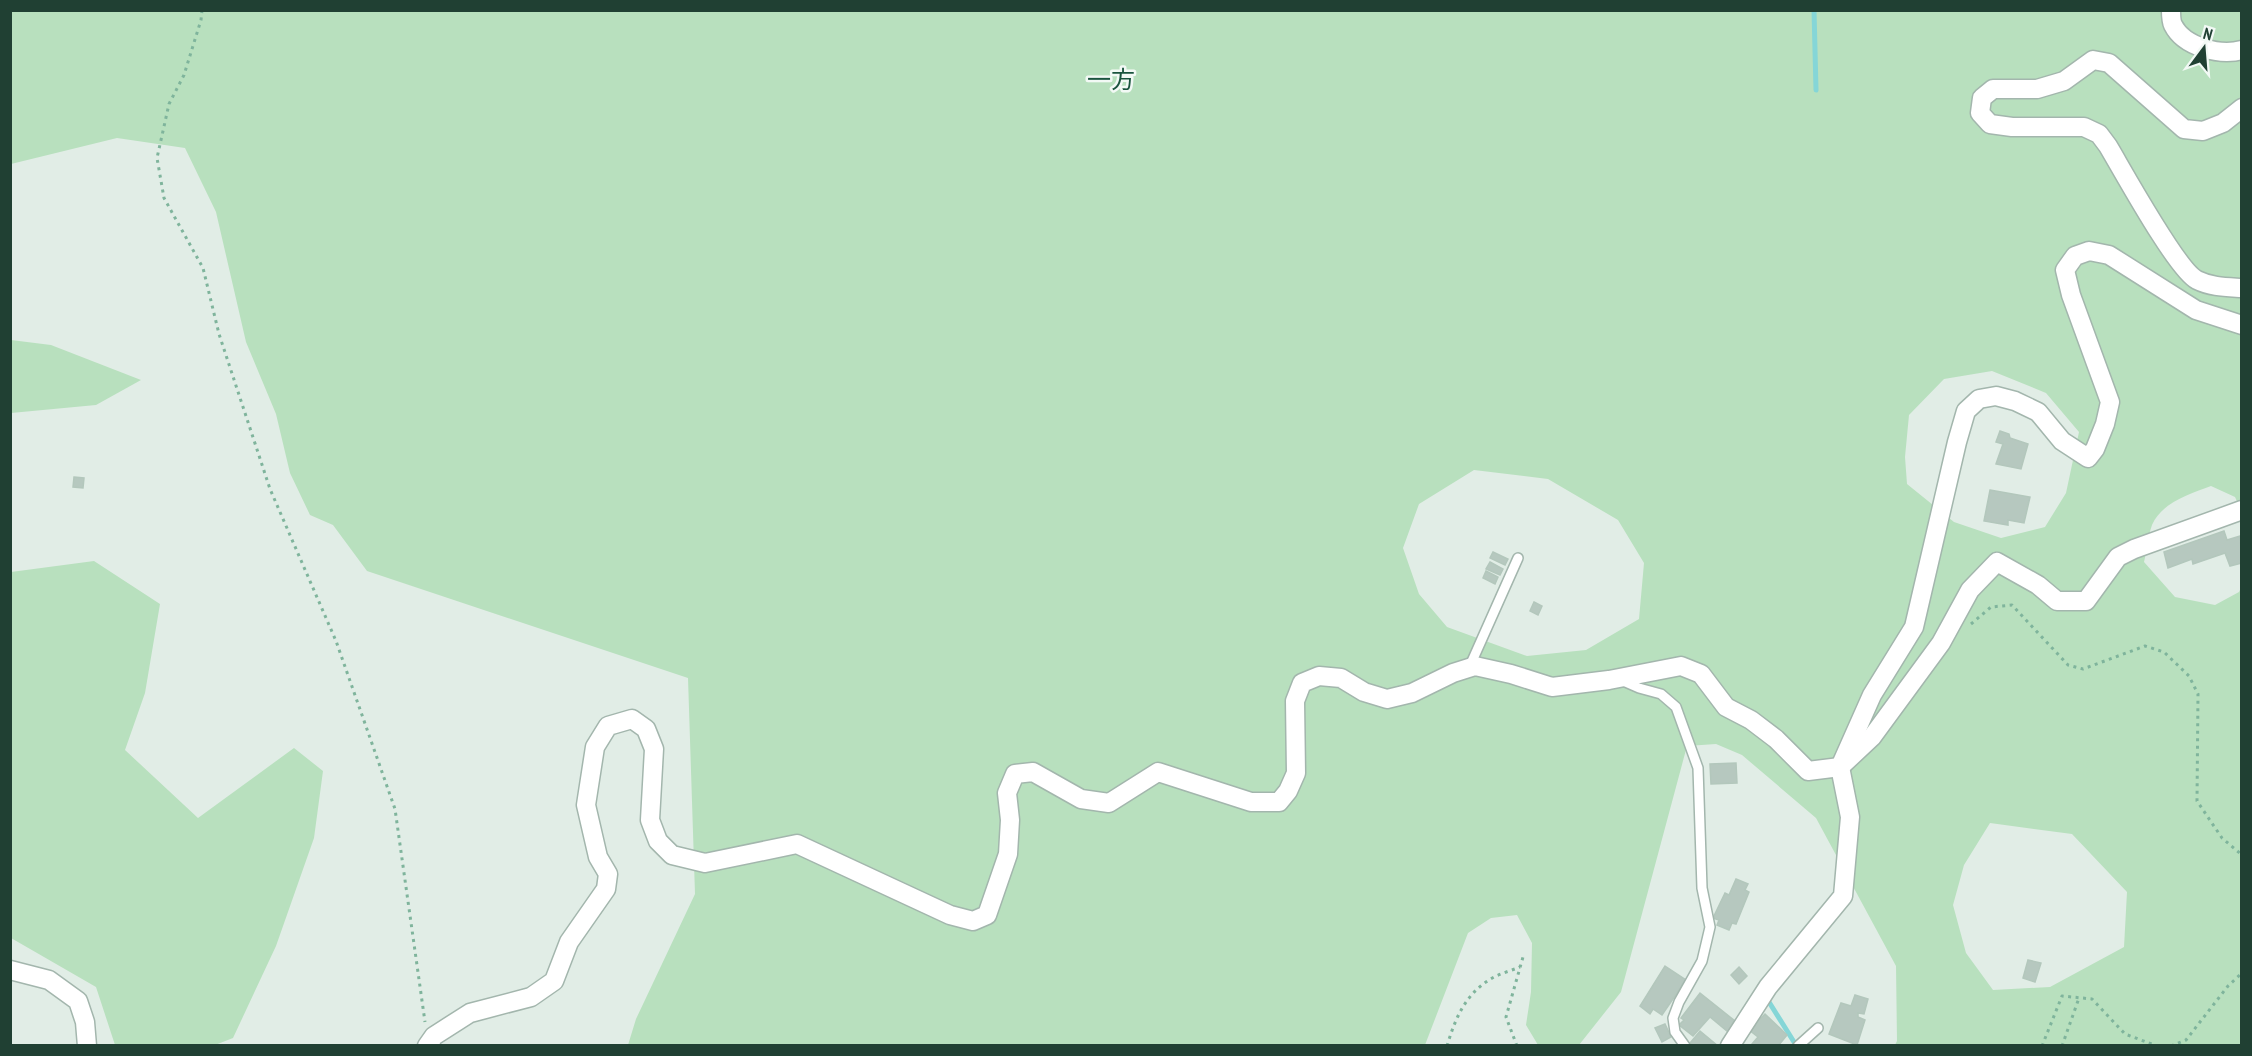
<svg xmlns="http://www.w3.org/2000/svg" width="2252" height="1056" viewBox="0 0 2252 1056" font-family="'PT Sans Narrow','Noto Sans JP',sans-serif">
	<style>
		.green { fill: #b8e0be; fill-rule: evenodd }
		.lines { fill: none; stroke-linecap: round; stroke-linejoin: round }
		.stream { stroke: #85d6d7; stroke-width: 5 }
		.building { fill: #b6c8bf; stroke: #b3c7bc; stroke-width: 1.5 }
		.service-casing { stroke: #a3b6ad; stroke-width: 12 }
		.minor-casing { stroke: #a3b6ad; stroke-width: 21 }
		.path { stroke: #7fb49c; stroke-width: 3; stroke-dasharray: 3 4.5; stroke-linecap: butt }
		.service { stroke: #fff; stroke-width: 9 }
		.minor { stroke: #fff; stroke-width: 18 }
		.labels { text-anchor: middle; stroke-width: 5; stroke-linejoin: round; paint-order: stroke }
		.quarter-label { font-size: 24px; fill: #1a543e; stroke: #f2f9f5 }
	</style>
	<rect width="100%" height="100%" fill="#e1ede6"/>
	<!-- green -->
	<g class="green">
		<path d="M11,11H2241V510L2235,497L2211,486C2190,494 2162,502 2152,525C2148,536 2147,550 2144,562L2175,597L2215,605L2239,592L2241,588V1045H1895L1897,1041L1896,966L1816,818L1742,755L1716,744L1687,746L1621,992L1579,1045H1538L1526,1025L1531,992L1532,943L1517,915L1491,918L1468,933L1425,1045H628L636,1019L695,894L688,678L367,571L333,525L310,515L290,473L276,414L246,342L216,212L185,148L117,138L11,164ZM1992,371L2046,393L2079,432L2066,493L2045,527L2001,538L1954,522L1907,484L1905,457L1909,415L1944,379ZM1474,470L1548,479L1618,520L1644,563L1639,619L1586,650L1527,656L1447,627L1419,594L1403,548L1419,504ZM1990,823L2072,834L2127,892L2124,947L2050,987L1993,990L1966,953L1953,905L1964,865Z"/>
		<polygon points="11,340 51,345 141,380 96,405 11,413"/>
		<polygon points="94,561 160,604 145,693 125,750 198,818 294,748 323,771 314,838 276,946 233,1038 215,1045 115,1045 96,987 11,938 11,572"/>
	</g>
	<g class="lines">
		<!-- stream -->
		<g class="stream">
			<polyline points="1814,10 1816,90"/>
			<polyline points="1769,1002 1794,1042"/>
		</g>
	</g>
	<!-- building -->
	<g class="building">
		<polygon points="2000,431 2009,434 2010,438 2028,444 2021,469 1996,464 2003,444 1996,442"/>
		<polygon points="74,477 84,478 83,488 73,487"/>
		<polygon points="1990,490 2030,497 2024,523 2008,520 2008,525 1984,521"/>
		<polygon points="2224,531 2227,540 2240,536 2242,563 2230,566 2225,553 2193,564 2192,559 2168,568 2164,552"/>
		<polygon points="1493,552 1508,559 1505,565 1490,558"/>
		<polygon points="1490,562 1503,569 1500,575 1486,569"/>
		<polygon points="1486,571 1498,577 1495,584 1483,578"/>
		<polygon points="1534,602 1542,606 1538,615 1530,611"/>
		<polygon points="1736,763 1737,783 1711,784 1710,764"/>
		<polygon points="1736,879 1748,884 1745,890 1749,892 1736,924 1732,923 1729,930 1717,925 1719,920 1713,918 1725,893 1729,895"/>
		<polygon points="2028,960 2041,963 2035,982 2023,978"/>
		<polygon points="1665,966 1686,980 1662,1015 1653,1009 1650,1014 1640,1006"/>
		<polygon points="1739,967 1747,976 1739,984 1731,975"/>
		<polygon points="1700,993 1735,1021 1728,1032 1710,1017 1693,1036 1679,1025 1684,1020 1681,1018"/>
		<polygon points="1855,995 1868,999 1864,1014 1858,1013 1858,1017 1865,1020 1857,1045 1829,1034 1841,1003 1851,1006"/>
		<polygon points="1765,1014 1787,1035 1778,1046 1754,1046 1752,1044 1758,1037 1749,1030"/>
		<polygon points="1665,1024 1671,1037 1662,1042 1655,1028"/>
		<polygon points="1700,1031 1718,1046 1694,1046 1690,1043"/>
	</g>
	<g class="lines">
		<defs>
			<g id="service">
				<polyline points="1469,668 1518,558"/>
				<polyline points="1623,681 1639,688 1661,694 1676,707 1698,768 1702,888 1710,927 1702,961 1679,1002 1673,1018 1675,1032 1685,1046"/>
				<polyline points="1798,1046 1818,1028"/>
			</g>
			<g id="minor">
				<path d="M2171,10C2171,15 2171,21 2173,25C2184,47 2220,56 2242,50"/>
				<path d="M2242,108L2223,123L2203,131L2184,129L2109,63L2093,60L2064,81L2037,89H1993L1982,98L1980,113L1990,124L2012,127H2084L2099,134L2108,146C2123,171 2177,270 2197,280C2211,287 2226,287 2242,288"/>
				<polyline points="10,970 49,980 78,1001 85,1022 87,1046"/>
				<polyline points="427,1046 434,1036 470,1013 531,997 554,981 569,942 606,889 608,874 598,857 586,805 595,747 608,726 632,719 646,729 654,749 650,820 658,841 672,855 705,863 797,844 950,915 973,921 987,915 1008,854 1010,820 1007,793 1015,774 1033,772 1081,799 1109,803 1158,772 1251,802 1279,802 1288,791 1296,773 1295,701 1302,683 1319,676 1341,678 1364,692 1387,699 1412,693 1453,673 1475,666 1511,674 1552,687 1609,680 1681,666 1701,674 1726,707 1751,720 1776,739 1808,771 1840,767 1872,737 1941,643 1970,590 1997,562 2038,585 2057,601 2086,601 2118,557 2134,549 2242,510"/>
				<polyline points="1730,1046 1768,987 1843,896 1850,817 1840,767 1872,695 1914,627 1957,442 1966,411 1979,399 1996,396 2015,401 2038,412 2062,441 2088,458 2095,449 2105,424 2110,402 2071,295 2065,270 2075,256 2089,251 2109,255 2196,310 2242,325"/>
			</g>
		</defs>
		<!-- service casing -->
		<use href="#service" class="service-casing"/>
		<!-- minor casing -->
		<use href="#minor" class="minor-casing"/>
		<!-- path -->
		<g class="path">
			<polyline points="202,10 201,20 184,75 169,104 157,158 164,198 203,268 219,334 270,489 336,641 395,809 425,1022"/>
			<polyline points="1971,624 1991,607 2012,605 2068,665 2083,669 2145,646 2164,652 2189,676 2198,694 2197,801 2222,838 2242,855"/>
			<path d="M1447,1046C1455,1019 1465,995 1489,980C1498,974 1510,971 1520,967"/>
			<polyline points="1517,1046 1506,1017 1523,957"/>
			<polyline points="2042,1046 2062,996 2092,999 2125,1034 2157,1046"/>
			<polyline points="2062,1046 2079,998"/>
			<polyline points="2171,1046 2186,1040 2228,986 2242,973"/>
		</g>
		<!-- service -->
		<use href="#service" class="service"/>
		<!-- minor -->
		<use href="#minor" class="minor"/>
	</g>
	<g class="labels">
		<!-- quarter labels -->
		<g class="quarter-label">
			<text x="1111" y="88">一方</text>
		</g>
	</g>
	<!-- border -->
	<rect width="2252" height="1056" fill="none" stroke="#204033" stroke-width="24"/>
	<!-- north arrow -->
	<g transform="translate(2204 48) rotate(16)" stroke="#f2f9f5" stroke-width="4.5" paint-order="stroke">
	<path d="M0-4.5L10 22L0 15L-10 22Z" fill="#204033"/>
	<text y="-9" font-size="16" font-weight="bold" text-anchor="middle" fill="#204033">N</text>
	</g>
</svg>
